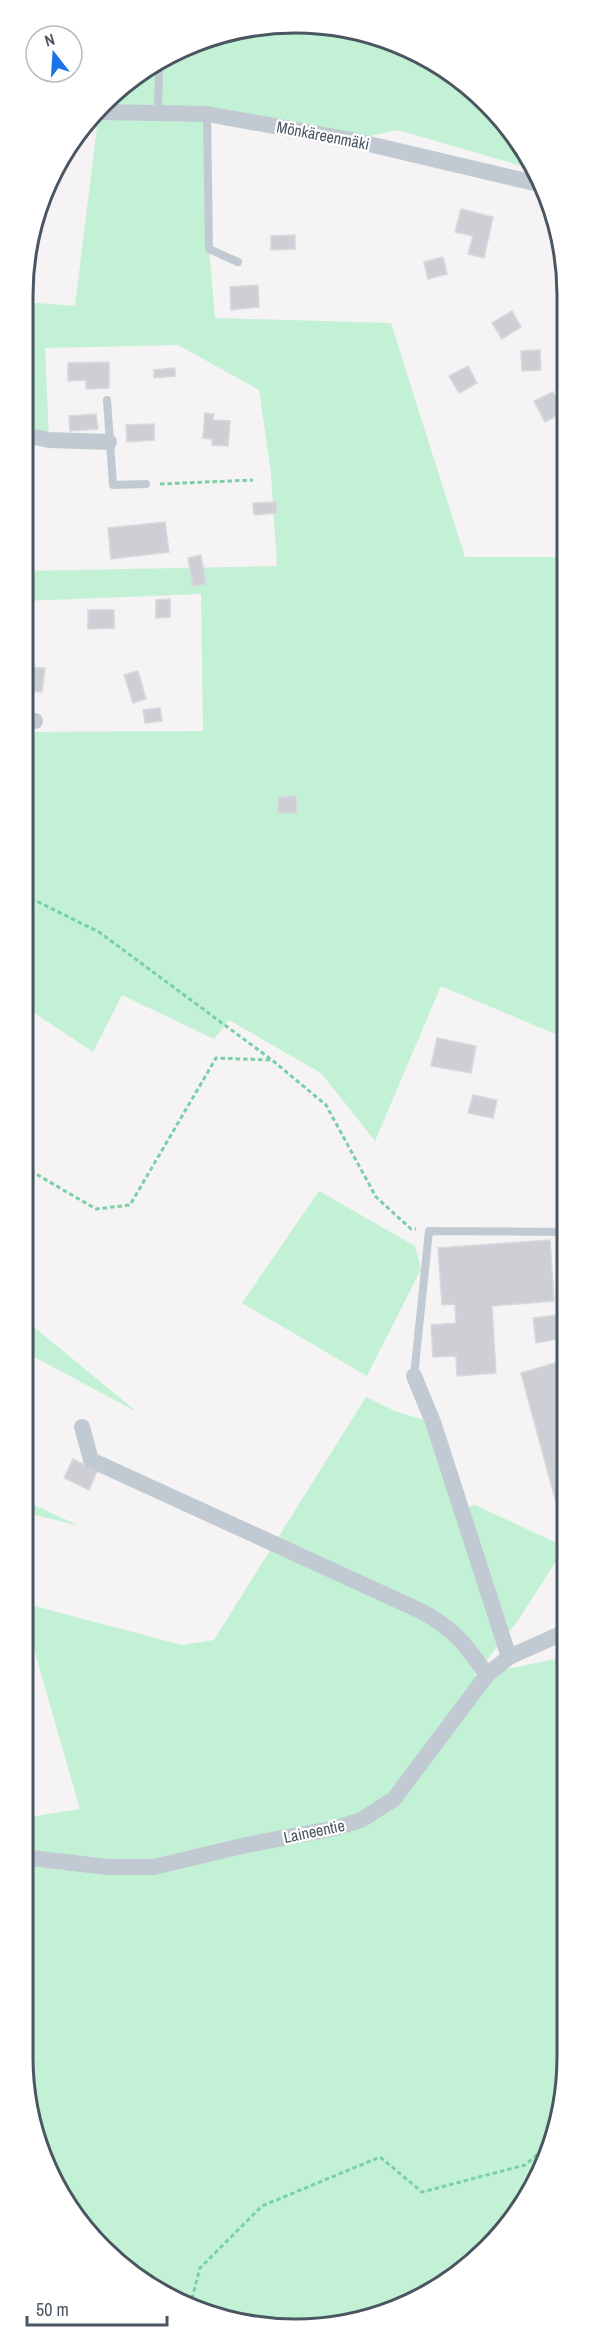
<svg xmlns="http://www.w3.org/2000/svg" width="590" height="2352" viewBox="0 0 590 2352" font-family="'Archivo Narrow',sans-serif">
	<style>
		.green { fill: #c3f1d5 }
		.building { fill: #cdcfd5; stroke: #d7d9de; stroke-width: 1.5 }
		.lines { fill: none; stroke-linecap: round; stroke-linejoin: round }
		.path { stroke: #7ad0a6; stroke-width: 3; stroke-dasharray: 4.5 3; stroke-linecap: butt }
		.lane { stroke: #c1cad2; stroke-width: 8 }
		.street { stroke: #c1cad2; stroke-width: 16 }
		.labels { text-anchor: middle; stroke-width: 4.5; stroke-linejoin: round; paint-order: stroke }
		.street-label { font-size: 16px; fill: #4a5661; stroke: #fff }
		.rim { fill: none; stroke: #4a5661; stroke-width: 3 }
	</style>
	<rect width="100%" height="100%" fill="#f5f3f3"/>
	<!-- green -->
	<g class="green">
		<polygon points="331,25 416,51 488,103 536,170 398,130 352,140 207,114 209,249 215,318 391,323 465,557 565,557 565,1038 441,986 375,1141 321,1073 229,1020 214,1039 122,995 93,1052 24,1006 24,732 203,731 201,594 24,601 24,571 277,566 271,473 259,390 178,345 45,348 49,440 25,435 25,302 75,306 97,127 87,127 129,79 225,32"/>
		<polygon points="319,1191 415,1246 421,1269 367,1376 242,1303"/>
		<polygon points="23,1318 137,1412 23,1351"/>
		<polygon points="366,1397 397,1412 429,1421 454,1512 475,1505 565,1547 517,1622 474,1676 565,1657 565,2093 531,2193 461,2273 366,2320 277,2329 174,2301 90,2237 43,2161 23,2057 23,1818 80,1809 23,1611 23,1603 182,1645 214,1640"/>
		<polygon points="23,1500 80,1526 23,1512"/>
	</g>
	<!-- building -->
	<g class="building">
		<polygon points="461,209 493,217 484,258 468,254 473,236 455,232"/>
		<polygon points="295,235 295,249 271,250 271,236"/>
		<polygon points="443,257 447,274 428,279 424,262"/>
		<polygon points="258,285 259,307 231,310 230,287"/>
		<polygon points="512,311 521,327 502,339 492,323"/>
		<polygon points="540,350 541,370 522,371 521,351"/>
		<polygon points="109,362 109,388 86,389 86,380 68,381 68,363"/>
		<polygon points="468,366 477,383 459,393 449,376"/>
		<polygon points="175,368 175,376 154,378 154,370"/>
		<polygon points="553,392 564,412 545,422 534,401"/>
		<polygon points="205,413 214,414 213,420 230,421 228,446 212,445 212,439 203,438"/>
		<polygon points="96,414 98,429 70,431 69,416"/>
		<polygon points="154,424 154,440 127,442 126,425"/>
		<polygon points="276,502 277,513 254,515 253,503"/>
		<polygon points="165,522 169,552 111,559 108,528"/>
		<polygon points="201,555 206,584 193,586 188,558"/>
		<polygon points="170,599 170,617 156,618 156,600"/>
		<polygon points="88,610 114,610 114,628 88,629"/>
		<polygon points="24,667 45,668 42,692 30,691 30,696 24,696"/>
		<polygon points="138,671 146,699 133,703 124,675"/>
		<polygon points="160,708 162,721 145,723 143,710"/>
		<polygon points="296,796 297,813 278,813 278,797"/>
		<polygon points="437,1038 476,1046 471,1073 431,1066"/>
		<polygon points="473,1095 497,1100 493,1118 468,1113"/>
		<polygon points="550,1240 554,1301 492,1306 496,1373 457,1376 456,1356 433,1357 431,1325 456,1323 455,1304 442,1305 438,1248"/>
		<polygon points="557,1315 559,1339 536,1343 533,1318"/>
		<polygon points="565,1360 565,1536 521,1373"/>
		<polygon points="73,1459 97,1471 89,1490 64,1478"/>
	</g>
	<g class="lines">
		<!-- path -->
		<g class="path">
			<polyline points="160,484 253,480"/>
			<polyline points="24,895 99,932 272,1060 326,1105 376,1197 411,1229 416,1229"/>
			<polyline points="24,1167 96,1209 130,1205 216,1058 270,1060"/>
			<polyline points="190,2306 200,2268 262,2206 380,2157 422,2192 525,2165 547,2146"/>
		</g>
		<!-- lane -->
		<g class="lane">
			<polyline points="158,113 159,64"/>
			<polyline points="207,114 209,249 238,262"/>
			<polyline points="107,400 113,485 146,484"/>
			<polyline points="414,1376 429,1231 565,1232"/>
		</g>
		<!-- street -->
		<g class="street">
			<polyline points="100,112 207,114 352,140 543,185"/>
			<polyline points="25,435 49,440 109,442"/>
			<polyline points="24,721 35,721"/>
			<polyline points="414,1376 433,1422 509,1657"/>
			<path d="M82,1427L91,1460L423,1612C456,1631 466,1645 487,1675"/>
			<polyline points="23,1857 107,1867 154,1867 246,1845 336,1828 361,1820 394,1799 487,1675 509,1657 565,1632"/>
		</g>
	</g>
	<g class="labels">
		<!-- street labels -->
		<g class="street-label">
			<text transform="translate(323 135) rotate(11)" y="6">Mönkäreenmäki</text>
			<text transform="translate(314 1831) rotate(-12)" y="6">Laineentie</text>
		</g>
	</g>
	<!-- crop -->
	<path d="M0 0H590V2352H0ZM295 33H295A262 262 0 0 1 557 295V2057A262 262 0 0 1 295 2319H295A262 262 0 0 1 33 2057V295A262 262 0 0 1 295 33Z" fill="#fff" fill-rule="evenodd"/>
	<path class="rim" d="M295 33H295A262 262 0 0 1 557 295V2057A262 262 0 0 1 295 2319H295A262 262 0 0 1 33 2057V295A262 262 0 0 1 295 33Z"/>
	<!-- north arrow -->
	<g transform="translate(54 54) rotate(343)"><circle r="28" fill="#ffffff" stroke="#b7bbc0" stroke-width="1.5"/>
	<path d="M0-4.5L10 22L0 15L-10 22Z" fill="#1a73e8"/>
	<text y="-9" font-size="16" font-weight="bold" text-anchor="middle" fill="#4a5661">N</text>
	</g>
	<!-- scale -->
	<path d="M27 2316v9h140v-9" fill="none" stroke="#4a5661" stroke-width="3"/>
	<text x="36" y="2316" font-size="18" fill="#4a5661" stroke="#ffffff" stroke-width="4.5" paint-order="stroke">50 m</text>
</svg>
